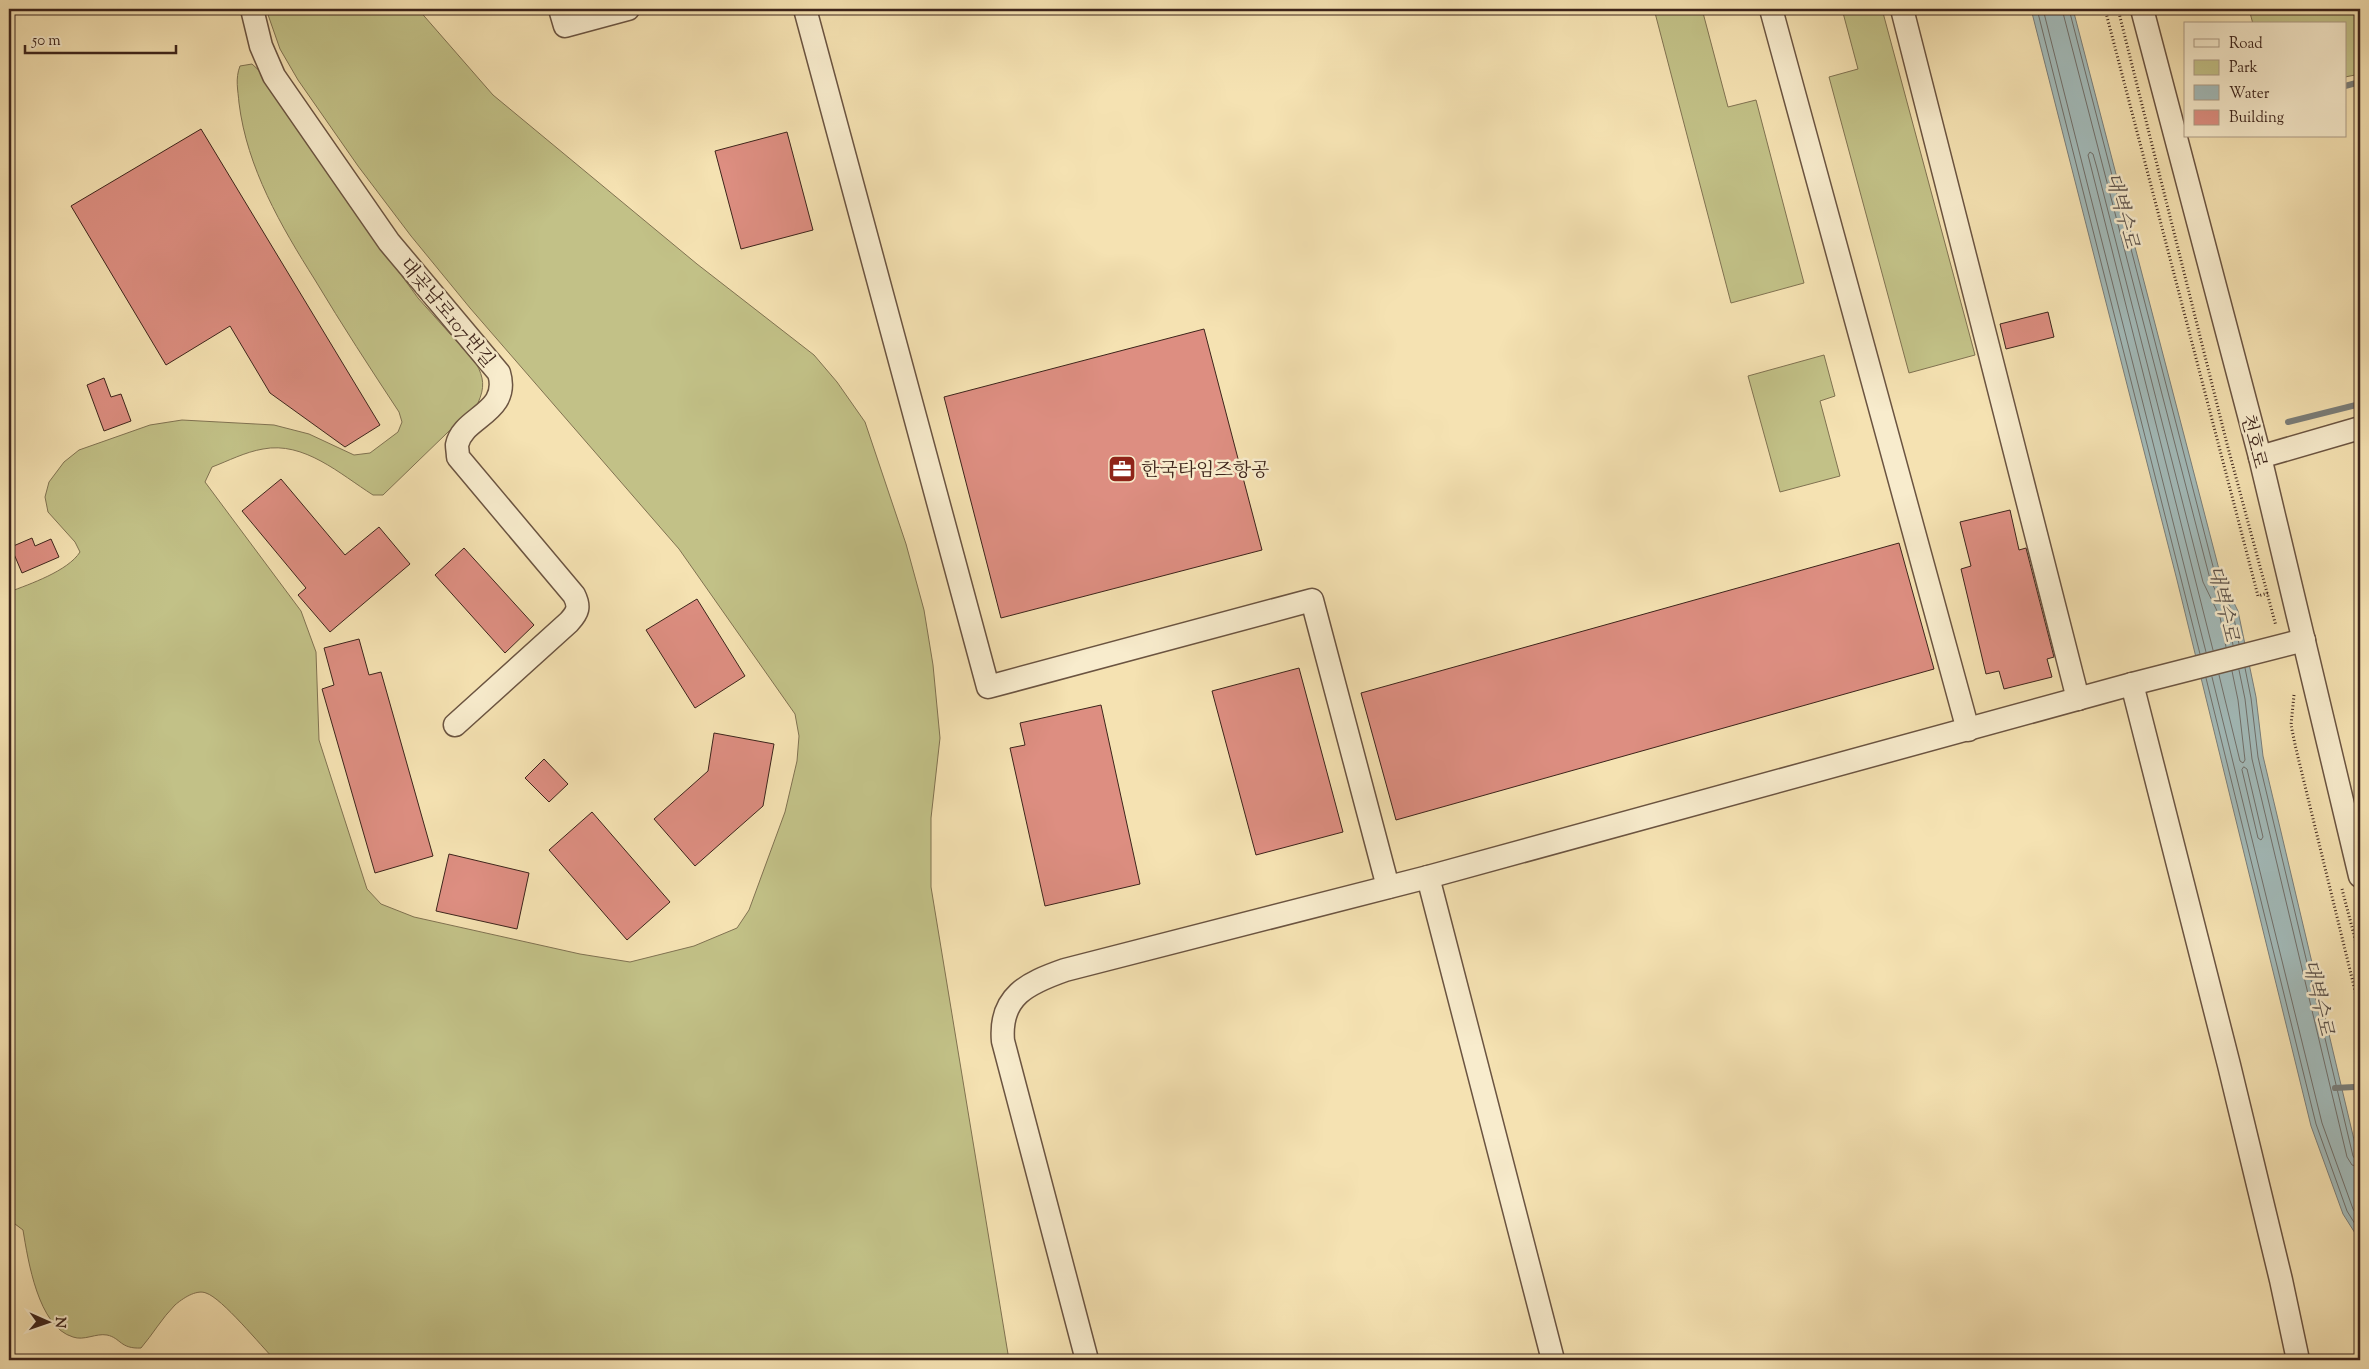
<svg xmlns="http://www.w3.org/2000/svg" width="2369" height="1369" viewBox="0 0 2369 1369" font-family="'Sorts Mill Goudy','Noto Serif KR',serif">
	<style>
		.green { fill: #c2c187; stroke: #807251 }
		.water { fill: #a2bab9; stroke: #7a7e7a }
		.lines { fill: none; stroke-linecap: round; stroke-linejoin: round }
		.shore { stroke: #706f6a; stroke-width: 1 }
		.stream { stroke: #7a7e7a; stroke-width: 6 }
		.building { fill: #dd8e81; stroke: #3d241b }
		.minor-casing { stroke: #6b5441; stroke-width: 25 }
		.path { stroke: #3d241b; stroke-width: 3; stroke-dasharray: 1 2.5; stroke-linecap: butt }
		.minor { stroke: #f8eccd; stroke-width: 22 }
		.labels { text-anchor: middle; stroke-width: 5; stroke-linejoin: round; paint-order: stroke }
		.street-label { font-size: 19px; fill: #3d241b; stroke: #f8eccd }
		.poi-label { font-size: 19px; fill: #3d241b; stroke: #f8eccd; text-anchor: start }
		.water-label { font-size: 20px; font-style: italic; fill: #5b514a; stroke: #f8eccd }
	</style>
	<rect width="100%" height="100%" fill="#f5e2b2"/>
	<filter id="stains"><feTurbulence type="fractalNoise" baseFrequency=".004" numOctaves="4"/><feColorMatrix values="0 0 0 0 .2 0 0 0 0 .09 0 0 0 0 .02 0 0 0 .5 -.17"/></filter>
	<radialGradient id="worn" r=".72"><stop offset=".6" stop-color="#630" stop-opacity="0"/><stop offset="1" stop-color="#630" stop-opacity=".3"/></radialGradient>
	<!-- green -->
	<g class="green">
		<path d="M266,9H418L493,95L697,264L814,355L837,382L865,422L906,544L924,610L933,665L940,738L931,818V887L1009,1360H275C261,1346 222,1298 206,1293C196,1289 182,1299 175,1305C162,1318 153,1334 141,1348C120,1349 121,1338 107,1335C96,1333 84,1341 73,1337C38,1327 28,1260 23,1230L15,1224H9V592C30,584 68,571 80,552L75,542L48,512L45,497L49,482L64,462L79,450L150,425L182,420L274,425L309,434L354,455L370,453L398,432L402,422L399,412C370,368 342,325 315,280C281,226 247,168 239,103C238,90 235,79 240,66L252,64L263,74L364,224L418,298L476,363C484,378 485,387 478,403L383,495H373C340,474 304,441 263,449C245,452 228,461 212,467L205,482L301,611L316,652L319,740L367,889L381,904L414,917L580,954L630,962L694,946L737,928L749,910L785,812L797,761L799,736L795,714L679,549L470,308L411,236L358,166L298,80L280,49Z"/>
		<polygon points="1654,9 1702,9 1728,107 1756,100 1804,283 1731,303"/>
		<polygon points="1842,9 1882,9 1975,355 1909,373 1829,77 1858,69"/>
		<polygon points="2249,9 2360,9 2360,74 2345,77 2345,24 2253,24"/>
		<polygon points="1824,355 1835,396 1820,401 1840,476 1780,492 1748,376"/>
	</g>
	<!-- water -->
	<polygon class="water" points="2031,9 2073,9 2221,577 2238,611 2256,697 2263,756 2360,1165 2360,1241 2343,1214 2311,1126 2177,580"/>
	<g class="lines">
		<!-- shore -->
		<g class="shore">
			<polyline points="2037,9 2200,654"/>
			<polyline points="2043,9 2206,652"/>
			<polyline points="2062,9 2210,579 2227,615 2233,645"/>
			<polyline points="2069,9 2216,578 2233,613 2239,644"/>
			<polyline points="2213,650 2088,155 2090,152 2093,154 2097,168 2203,582 2220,617 2226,647"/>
			<polyline points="2245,668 2251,698 2258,757 2353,1156 2355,1159 2360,1160"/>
			<polyline points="2239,670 2245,699 2252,759 2347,1157 2352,1165 2360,1167"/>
			<polyline points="2219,675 2240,761 2243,763 2245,760 2238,700 2232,671"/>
			<polyline points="2212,677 2322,1123 2353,1209 2360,1220"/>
			<polyline points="2206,678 2316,1124 2347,1211 2360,1232"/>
			<polygon points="2244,767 2247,769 2263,837 2261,840 2258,838 2242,770"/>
		</g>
		<!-- stream -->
		<g class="stream">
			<polyline points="2345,86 2360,82"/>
			<polyline points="2288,422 2360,404"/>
			<polyline points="2335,1088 2354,1087"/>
		</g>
	</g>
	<!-- building -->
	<g class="building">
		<polygon points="201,129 380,425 345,447 270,393 230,326 166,365 71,206"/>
		<polygon points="787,132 813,230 741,249 715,151"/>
		<polygon points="2048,312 2054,337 2006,349 2000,324"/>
		<polygon points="1204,329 1262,550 1001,618 944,397"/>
		<polygon points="104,378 111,397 121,394 131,421 104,431 87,385"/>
		<polygon points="281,479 345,555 379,527 410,564 330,632 298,595 306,588 242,511"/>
		<polygon points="2010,510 2019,550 2026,548 2054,657 2047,659 2052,677 2004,689 1999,671 1986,674 1961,569 1971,566 1960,522"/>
		<polygon points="32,538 35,546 51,539 59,557 22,573 11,547"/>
		<polygon points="1899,543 1934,669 1396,820 1361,693"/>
		<polygon points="464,548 534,625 505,653 435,575"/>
		<polygon points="697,599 745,676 695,708 646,630"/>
		<polygon points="359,639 369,675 381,672 433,856 375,873 322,689 334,685 324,648"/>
		<polygon points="1299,668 1343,832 1256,855 1212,691"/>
		<polygon points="1101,705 1140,884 1045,906 1010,748 1025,745 1020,723"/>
		<polygon points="714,733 774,744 763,806 695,866 654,819 708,771"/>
		<polygon points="544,759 568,784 549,802 525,778"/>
		<polygon points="592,812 670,902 627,940 549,850"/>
		<polygon points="449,854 529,873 517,929 436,911"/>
	</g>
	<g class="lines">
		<defs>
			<g id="minor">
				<path d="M252,9L261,46L274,76L389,242L499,373C511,413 462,417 457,445C457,448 458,453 458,457L574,595C580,607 578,612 569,622L455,725"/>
				<polyline points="560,9 565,26 628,9"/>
				<polyline points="805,9 988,687 1312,600 1388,887"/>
				<polyline points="1771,9 1968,730"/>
				<polyline points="1902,9 2078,699"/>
				<polyline points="2142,9 2260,457 2360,876"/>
				<polyline points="2260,457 2360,428"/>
				<polyline points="2132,684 2229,1065 2281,1280 2298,1360"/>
				<polyline points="1428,877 1553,1360"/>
				<path d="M1087,1360L1003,1041C999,996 1028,983 1065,970L1428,877L2132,684L2304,640"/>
			</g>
		</defs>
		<!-- minor casing -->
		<use href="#minor" class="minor-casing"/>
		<!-- path -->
		<g class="path">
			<polyline points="2105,9 2258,596 2268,593"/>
			<polyline points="2118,9 2227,444 2276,626"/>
			<polyline points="2294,695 2291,725 2296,749 2360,1011"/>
			<polyline points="2342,889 2360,958"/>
		</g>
		<!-- minor -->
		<use href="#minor" class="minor"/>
	</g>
	<!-- icons -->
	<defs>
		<symbol id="office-square" viewBox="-11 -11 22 22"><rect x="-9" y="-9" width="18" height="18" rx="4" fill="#8f2418" stroke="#f8eccd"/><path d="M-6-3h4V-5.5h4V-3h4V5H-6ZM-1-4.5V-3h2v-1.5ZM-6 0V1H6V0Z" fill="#fff"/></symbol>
	</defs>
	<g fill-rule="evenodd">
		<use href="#office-square" x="1106" y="453" width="32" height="32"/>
	</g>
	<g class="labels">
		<!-- street labels -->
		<g class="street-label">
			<text transform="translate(448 312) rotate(50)" y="7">대곶남로107번길</text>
			<text transform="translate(2255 441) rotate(76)" y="7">천호로</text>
		</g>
		<!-- poi labels -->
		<g class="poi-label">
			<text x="1141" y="476">한국타임즈항공</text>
		</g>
		<!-- water labels -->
		<g class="water-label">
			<text transform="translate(2123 210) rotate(75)" y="7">대벽수로</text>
			<text transform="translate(2224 603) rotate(77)" y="7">대벽수로</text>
			<text transform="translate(2319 997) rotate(77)" y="7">대벽수로</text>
		</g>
	</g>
	<!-- margin -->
	<rect width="2369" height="1369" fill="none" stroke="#f5e2b2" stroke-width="30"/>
	<rect x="10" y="10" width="2349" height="1349" fill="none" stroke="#3d241b" stroke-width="2.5"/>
	<rect x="15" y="15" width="2339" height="1339" fill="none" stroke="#3d241b"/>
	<!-- legend -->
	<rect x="2184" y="22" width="162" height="115" fill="#f8eccd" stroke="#ad9c86"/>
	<rect x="2194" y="39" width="25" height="8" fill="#f8eccd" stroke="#ad9c86"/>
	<text x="2229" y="48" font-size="15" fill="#3d241b">Road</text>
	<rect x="2194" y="60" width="25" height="15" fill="#c2c187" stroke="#ad9c86"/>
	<text x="2229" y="72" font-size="15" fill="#3d241b">Park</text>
	<rect x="2194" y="85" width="25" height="15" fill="#a2bab9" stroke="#ad9c86"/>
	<text x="2229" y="98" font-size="15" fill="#3d241b">Water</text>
	<rect x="2194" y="110" width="25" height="15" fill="#dd8e81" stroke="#ad9c86"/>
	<text x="2229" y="122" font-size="15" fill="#3d241b">Building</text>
	<!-- north arrow -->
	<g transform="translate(48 1322) rotate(92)" stroke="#f8eccd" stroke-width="4" paint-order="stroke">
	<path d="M0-4L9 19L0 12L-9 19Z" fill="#3d241b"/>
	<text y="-8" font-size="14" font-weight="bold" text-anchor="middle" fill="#3d241b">N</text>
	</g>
	<!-- scale -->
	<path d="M25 45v8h151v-8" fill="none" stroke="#3d241b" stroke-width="2.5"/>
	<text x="32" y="45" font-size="15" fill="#3d241b" stroke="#f8eccd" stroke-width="4" paint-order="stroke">50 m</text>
	<rect width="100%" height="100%" filter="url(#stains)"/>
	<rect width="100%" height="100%" fill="url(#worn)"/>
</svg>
